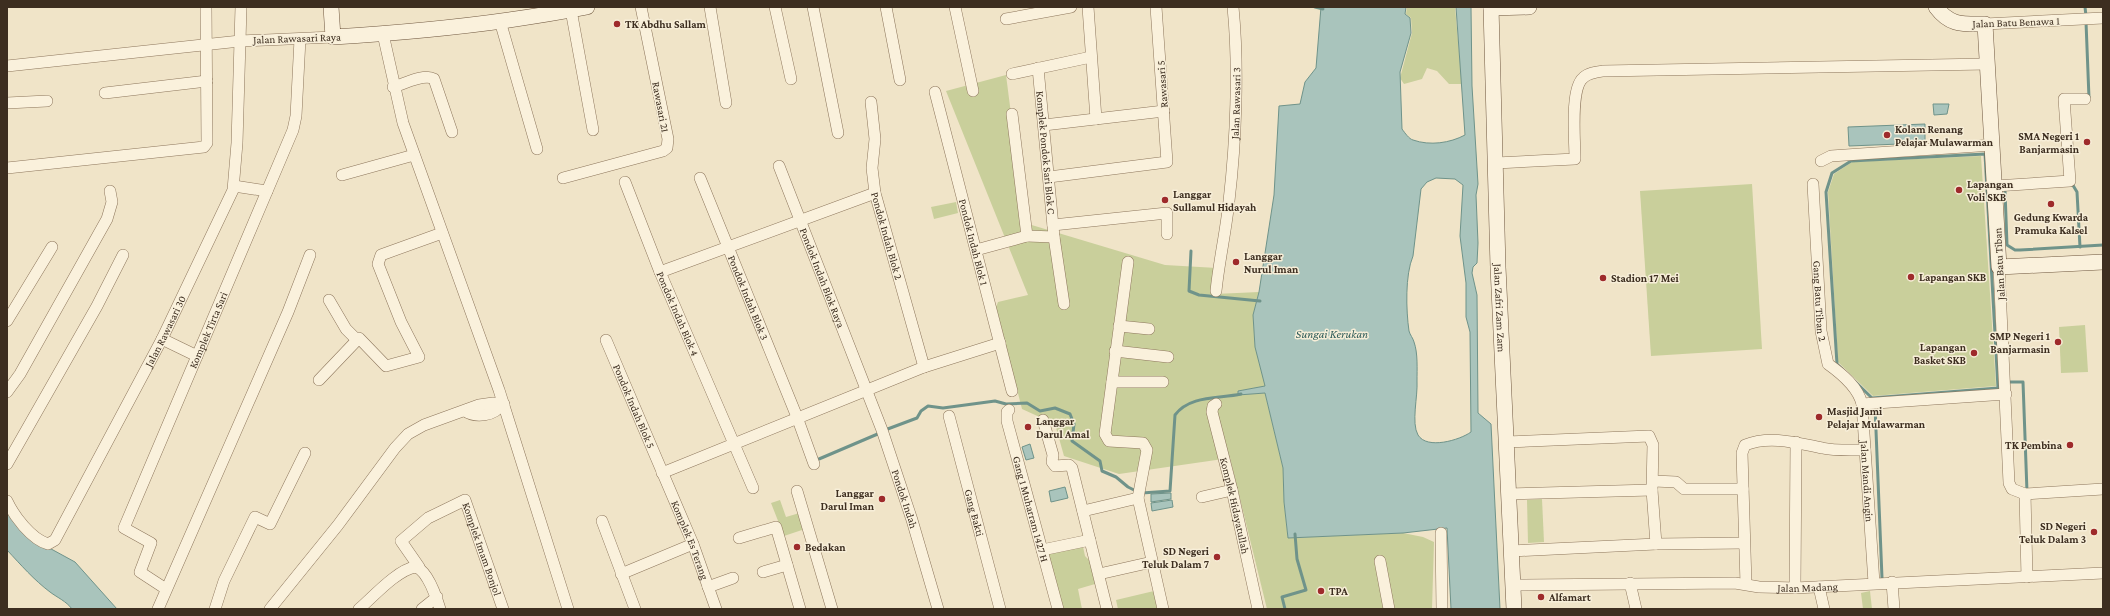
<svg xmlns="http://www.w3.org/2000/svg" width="2110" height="616" viewBox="0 0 2110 616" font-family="'Crimson Pro',serif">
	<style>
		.green { fill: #c9cf9b }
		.water { fill: #a9c4bc; stroke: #6f938a; fill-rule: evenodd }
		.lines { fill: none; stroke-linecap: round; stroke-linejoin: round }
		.stream { stroke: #6f938a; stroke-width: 3 }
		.street-casing { stroke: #8d765c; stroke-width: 12 }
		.secondary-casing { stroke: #6f573f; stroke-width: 16 }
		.street { stroke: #faf1dc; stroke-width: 11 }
		.secondary { stroke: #faf1dc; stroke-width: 15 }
		.poi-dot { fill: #9e2a2b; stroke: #f7eed8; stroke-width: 1.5 }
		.labels { text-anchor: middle; stroke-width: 3; stroke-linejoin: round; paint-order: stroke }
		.street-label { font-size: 11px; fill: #3d2e20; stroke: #f7eed8 }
		.poi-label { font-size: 11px; font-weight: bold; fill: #3d2e20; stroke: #f7eed8; text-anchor: start }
		.water-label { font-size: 12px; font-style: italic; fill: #2f5d5a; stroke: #f7eed8 }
	</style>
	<rect width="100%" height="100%" fill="#f0e4c8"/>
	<!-- green -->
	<g class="green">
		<polygon points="1407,7 1455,7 1462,84 1449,84 1437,71 1427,68 1422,79 1404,84 1400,78 1412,33 1411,18 1406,14"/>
		<polygon points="1006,75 1025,223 1165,265 1217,268 1215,294 1259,292 1253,315 1255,347 1266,386 1238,391 1238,394 1265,393 1283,468 1284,502 1288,538 1403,533 1423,537 1434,542 1432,609 1267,609 1230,458 1119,474 1064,456 1055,424 1022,409 996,307 998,302 1028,295 946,91"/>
		<polygon points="1981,156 1996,386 1873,396 1838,362 1828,192 1834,174 1852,162"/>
		<polygon points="1752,184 1762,349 1651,356 1640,191"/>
		<polygon points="956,202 958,213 934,219 931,207"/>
		<polygon points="2085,325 2088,372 2061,373 2059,327"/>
		<polygon points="1542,499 1544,542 1528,543 1527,500"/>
		<polygon points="780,500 786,517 803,512 808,528 784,536 771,503"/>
		<polygon points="1082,542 1085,556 1091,562 1095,584 1078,589 1082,609 1062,609 1047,553"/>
		<polygon points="1154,591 1157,609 1118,609 1116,600"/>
		<polygon points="1870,591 1872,609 1863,609 1861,593"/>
	</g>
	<!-- water -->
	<g class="water">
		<path d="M1321,7H1406L1405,14L1410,18L1411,33L1400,72L1402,129C1405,133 1409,139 1413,140C1430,146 1450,143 1465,135L1456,7H1471L1472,86L1478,184L1476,195L1478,243L1477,263L1473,267L1472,273L1477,295L1478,413L1491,424L1500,609H1451L1447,528L1403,533L1288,538L1284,502L1283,468L1265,393L1238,395V391L1265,386L1255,347L1253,315L1259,292L1274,195L1279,106L1300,104L1305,82L1316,68ZM1436,178L1455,179L1463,185L1460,236L1466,283V317L1470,332L1471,432C1460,440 1427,450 1418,435C1411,423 1418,396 1417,381C1417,369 1418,353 1414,342C1413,338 1410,335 1409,331C1406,310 1405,275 1413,256L1421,189L1427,182Z"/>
		<polygon points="1933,104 1949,104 1947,114 1934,115"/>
		<polygon points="1925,124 1925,143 1849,146 1848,127"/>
		<polygon points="1030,444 1034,458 1026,460 1022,447"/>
		<polygon points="1065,487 1068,498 1051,502 1049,491"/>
		<polygon points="1171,493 1171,499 1151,502 1151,494"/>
		<polygon points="1172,500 1173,507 1152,511 1151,503"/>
		<path d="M7,506L42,544L75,562L117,609H72C66,601 58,598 50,592C34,580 21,565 7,550Z"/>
	</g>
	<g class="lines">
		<!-- stream -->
		<g class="stream">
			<polyline points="1315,7 1323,9"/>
			<polyline points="2085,7 2086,16"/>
			<polyline points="2086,22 2089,98"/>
			<polygon points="1985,154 1998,388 1872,398 1837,364 1826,192 1832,173 1851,161"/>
			<polyline points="2071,182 2077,192 2080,247"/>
			<polyline points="2005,191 2007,245 2015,250 2020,250 2103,245"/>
			<polyline points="1191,251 1189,291 1199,295 1260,301"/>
			<polyline points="2006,382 2023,382 2027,492"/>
			<polyline points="1875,406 1882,578"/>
			<polyline points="885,430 917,418 921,411 928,406 943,408 995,401 1006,404 1027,403 1040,411 1055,408 1070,414 1074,424 1072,441 1100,461 1102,471 1116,477 1128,487 1136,491"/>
			<polyline points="819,459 880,433"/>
			<path d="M1142,493L1170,491L1175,415C1190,395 1219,399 1241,394"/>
			<polyline points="1285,609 1282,597 1306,590 1297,559 1295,534"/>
		</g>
		<defs>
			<g id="street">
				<polyline points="710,7 726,103"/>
				<polyline points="775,7 791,79"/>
				<polyline points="813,7 838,133"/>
				<polyline points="886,7 900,80"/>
				<polyline points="955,7 973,91"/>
				<polyline points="1088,7 1096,119"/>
				<polyline points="571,10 593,130"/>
				<polyline points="1006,19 1071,7"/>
				<polyline points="500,21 537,149"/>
				<polyline points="1985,24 2103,18"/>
				<polyline points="383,34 403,123 499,390 568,609"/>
				<polyline points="7,66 240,41 333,37"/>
				<path id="s1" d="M1038,68L1054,237L1064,304"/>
				<polyline points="1012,74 1091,57"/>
				<path d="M393,87C404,84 424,73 434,79L452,132"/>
				<path id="s2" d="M935,92L1012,391"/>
				<polyline points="105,93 207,81"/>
				<path id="s3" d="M871,102L875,139L872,168L875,193L924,367"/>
				<polyline points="7,103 47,101"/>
				<polyline points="1044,125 1164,111"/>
				<polyline points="1821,161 1831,156 1993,145"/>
				<path d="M1496,163L1575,159C1575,141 1570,89 1583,78C1588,73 1596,72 1603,71L1987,64"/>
				<path id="s4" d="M779,166L882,430L912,520L938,609"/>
				<polyline points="7,168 204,147 207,143 206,7"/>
				<polyline points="342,175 414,155"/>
				<polyline points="1049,177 1167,162 1156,7"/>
				<polyline points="563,178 663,151 667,148 668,139 641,7"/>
				<path id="s5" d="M700,178L797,417L814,464"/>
				<path id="s6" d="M625,182L660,272L753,488"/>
				<path id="s7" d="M1813,184L1821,331L1828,364C1842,374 1858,387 1862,404L1874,583"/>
				<polyline points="234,186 267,191"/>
				<polyline points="1995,186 2070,181 2064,99 2085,99"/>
				<polyline points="1053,225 1167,213 1167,234"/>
				<polyline points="1027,236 1054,237"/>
				<polyline points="976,250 1027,236 1012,114"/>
				<polyline points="1128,262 1105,434 1109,441 1143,443 1147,450 1138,498 1163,609"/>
				<polyline points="1999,267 2009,483 2012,489 2025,494 2103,489"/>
				<polyline points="660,272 875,193"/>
				<path id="s8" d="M1216,291C1219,261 1226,231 1229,201C1236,141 1239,67 1233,7"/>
				<polyline points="329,300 346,329 356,339"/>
				<polyline points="7,321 52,247"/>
				<polyline points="1119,326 1149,329"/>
				<polyline points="162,339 197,356"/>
				<path id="s9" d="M606,340L693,544L716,609"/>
				<polyline points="1115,351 1168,357"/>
				<polyline points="319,380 359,338 386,366 419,357 401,322 378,264 381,255 442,233"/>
				<polyline points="1112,382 1163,382"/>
				<polyline points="7,392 20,374 107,219 112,202 110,191"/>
				<path id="s10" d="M1216,404L1213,406L1212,412L1232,490L1258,609"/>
				<polyline points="1862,404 2006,394"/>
				<path id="s11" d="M1009,410L1007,412V421L1058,609"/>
				<path d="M465,411C475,418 495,416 501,405"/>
				<path id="s12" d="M949,416L1000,609"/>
				<polyline points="1043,420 1053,455 1052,462 1055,466 1069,465 1072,468 1107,609"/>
				<polyline points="1506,442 1649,436 1653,445 1652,490 1656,544"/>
				<polyline points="7,464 97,306 123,255"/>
				<polyline points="662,473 924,367 1000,343"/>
				<polyline points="1654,481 1676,482 1684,489 1743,489"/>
				<polyline points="797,491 832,609"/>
				<polyline points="1508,494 1652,490"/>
				<polyline points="2025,494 2027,577"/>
				<polyline points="1202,497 1232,490"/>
				<path id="s13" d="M7,501C14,516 31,539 48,544L55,540L162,339L233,190L237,143L241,7"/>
				<polyline points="1083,511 1138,498"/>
				<polyline points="602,521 635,609"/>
				<polyline points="1441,533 1442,609"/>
				<polyline points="739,538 776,527 800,609"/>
				<polyline points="1042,550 1090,540"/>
				<polyline points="1511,551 1656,544 1744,543"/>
				<polyline points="1380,561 1389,609"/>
				<path id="s14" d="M419,567L401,541L428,518L465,500L503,609"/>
				<polyline points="763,572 787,565"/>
				<polyline points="621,574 693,544"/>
				<polyline points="1099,574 1152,562"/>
				<polyline points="1892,582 1894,609"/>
				<polyline points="1630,583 1636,609"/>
				<path d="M1746,584L1742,453L1745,445C1770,435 1797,443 1822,448C1835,451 1851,450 1865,450"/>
				<path id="s15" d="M1513,585L1735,583L1759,587L1795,588L2103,573"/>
				<polyline points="708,587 733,578"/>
				<polyline points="1819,587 1824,609"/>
				<polyline points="1795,588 1796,442"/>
				<path id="s16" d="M166,589L140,572L151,543L124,528L293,130L296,116L300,39"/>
				<polyline points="158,609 288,312 310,255"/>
				<polyline points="215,609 224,581 255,517 270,524 305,453"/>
				<polyline points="270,609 338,525 395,448 408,434 424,425 479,405 493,403 504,404"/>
				<path d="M359,609C373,597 397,570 415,567C427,569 437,599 440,609"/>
				<polyline points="422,609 437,597"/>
			</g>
			<g id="secondary">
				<path d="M331,7L333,37C416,32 505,23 587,7"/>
				<path id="s17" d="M1491,7L1498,267L1514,609"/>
				<path d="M1936,7C1950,26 1963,24 1985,24L1999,267L2103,262"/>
				<polyline points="1491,8 1529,7"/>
			</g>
		</defs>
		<!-- street casing -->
		<use href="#street" class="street-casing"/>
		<!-- secondary casing -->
		<use href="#secondary" class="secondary-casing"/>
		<!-- street -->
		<use href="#street" class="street"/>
		<!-- secondary -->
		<use href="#secondary" class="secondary"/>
	</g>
	<!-- markers -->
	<g class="poi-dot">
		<circle cx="617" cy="24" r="4"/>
		<circle cx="1887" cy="135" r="4"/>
		<circle cx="2087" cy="142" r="4"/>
		<circle cx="1959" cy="190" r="4"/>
		<circle cx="1165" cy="200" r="4"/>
		<circle cx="2051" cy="204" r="4"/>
		<circle cx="1236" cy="262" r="4"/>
		<circle cx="1911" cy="277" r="4"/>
		<circle cx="1603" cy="278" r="4"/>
		<circle cx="2058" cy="342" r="4"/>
		<circle cx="1974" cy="353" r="4"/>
		<circle cx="1819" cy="417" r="4"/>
		<circle cx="1028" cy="427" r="4"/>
		<circle cx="2070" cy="445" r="4"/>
		<circle cx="882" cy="499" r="4"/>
		<circle cx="2094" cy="532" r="4"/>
		<circle cx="797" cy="547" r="4"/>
		<circle cx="1217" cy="557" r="4"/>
		<circle cx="1321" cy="591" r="4"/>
		<circle cx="1541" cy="597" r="4"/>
	</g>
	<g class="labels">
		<!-- street labels -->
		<g class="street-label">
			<text transform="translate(2016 22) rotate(-2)" y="4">Jalan Batu Benawa 1</text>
			<text transform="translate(297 38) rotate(-2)" y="4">Jalan Rawasari Raya</text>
			<text transform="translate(1162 84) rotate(-94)" y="4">Rawasari 5</text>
			<text dy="4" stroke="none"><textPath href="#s8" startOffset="189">Jalan Rawasari 3</textPath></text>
			<text transform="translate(661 107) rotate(79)" y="4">Rawasari 21</text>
			<text dy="4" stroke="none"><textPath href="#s1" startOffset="85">Komplek Pondok Sari Blok C</textPath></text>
			<text dy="4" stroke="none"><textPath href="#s3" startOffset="136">Pondok Indah Blok 2</textPath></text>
			<text dy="4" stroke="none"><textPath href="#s2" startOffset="155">Pondok Indah Blok 1</textPath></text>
			<text transform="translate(1999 264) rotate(-93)" y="4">Jalan Batu Tiban</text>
			<text dy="4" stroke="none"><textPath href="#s4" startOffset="120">Pondok Indah Blok Raya</textPath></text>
			<text dy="4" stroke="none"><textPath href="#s5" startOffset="129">Pondok Indah Blok 3</textPath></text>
			<text dy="4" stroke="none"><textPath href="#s7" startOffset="117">Gang Batu Tiban 2</textPath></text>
			<text dy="4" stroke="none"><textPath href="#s17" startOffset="301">Jalan Zafri Zam Zam</textPath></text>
			<text dy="4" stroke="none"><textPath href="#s6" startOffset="142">Pondok Indah Blok 4</textPath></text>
			<text dy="4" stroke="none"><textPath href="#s16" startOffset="308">Komplek Tirta Sari</textPath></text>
			<text dy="4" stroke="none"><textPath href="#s13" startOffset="305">Jalan Rawasari 30</textPath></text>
			<text dy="4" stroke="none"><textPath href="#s9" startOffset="72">Pondok Indah Blok 5</textPath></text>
			<text dy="4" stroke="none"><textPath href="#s7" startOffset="312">Jalan Mandi Angin</textPath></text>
			<text dy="4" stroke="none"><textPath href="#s4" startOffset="356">Pondok Indah</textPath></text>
			<text dy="4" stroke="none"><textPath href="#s10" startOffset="106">Komplek Hidayatullah</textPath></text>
			<text dy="4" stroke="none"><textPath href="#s11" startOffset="103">Gang 1 Muharram 1427 H</textPath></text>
			<text dy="4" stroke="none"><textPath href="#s12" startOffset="100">Gang Bakti</textPath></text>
			<text dy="4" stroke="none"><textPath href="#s9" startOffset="217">Komplek Es Terang</textPath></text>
			<text dy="4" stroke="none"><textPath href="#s14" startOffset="160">Komplek Imam Bonjol</textPath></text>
			<text dy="4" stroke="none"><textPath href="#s15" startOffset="295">Jalan Madang</textPath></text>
		</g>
		<!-- poi labels -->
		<g class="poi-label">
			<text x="625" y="28">TK Abdhu Sallam</text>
			<text x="1895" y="133">Kolam Renang<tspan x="1895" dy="13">Pelajar Mulawarman</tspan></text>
			<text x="2079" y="140" text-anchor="end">SMA Negeri 1<tspan x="2079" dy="13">Banjarmasin</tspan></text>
			<text x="1967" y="188">Lapangan<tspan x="1967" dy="13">Voli SKB</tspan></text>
			<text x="1173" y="198">Langgar<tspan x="1173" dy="13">Sullamul Hidayah</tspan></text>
			<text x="2051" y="221" text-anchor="middle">Gedung Kwarda<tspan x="2051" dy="13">Pramuka Kalsel</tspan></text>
			<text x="1244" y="260">Langgar<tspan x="1244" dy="13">Nurul Iman</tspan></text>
			<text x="1919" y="281">Lapangan SKB</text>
			<text x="1611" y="282">Stadion 17 Mei</text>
			<text x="2050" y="340" text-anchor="end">SMP Negeri 1<tspan x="2050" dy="13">Banjarmasin</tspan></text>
			<text x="1966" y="351" text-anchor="end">Lapangan<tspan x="1966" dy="13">Basket SKB</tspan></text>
			<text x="1827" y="415">Masjid Jami<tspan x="1827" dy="13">Pelajar Mulawarman</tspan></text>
			<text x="1036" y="425">Langgar<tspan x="1036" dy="13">Darul Amal</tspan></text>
			<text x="2062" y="449" text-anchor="end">TK Pembina</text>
			<text x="874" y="497" text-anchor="end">Langgar<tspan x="874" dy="13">Darul Iman</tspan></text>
			<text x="2086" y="530" text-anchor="end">SD Negeri<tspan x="2086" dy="13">Teluk Dalam 3</tspan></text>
			<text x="805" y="551">Bedakan</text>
			<text x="1209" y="555" text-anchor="end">SD Negeri<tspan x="1209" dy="13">Teluk Dalam 7</tspan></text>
			<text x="1329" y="595">TPA</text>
			<text x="1549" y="601">Alfamart</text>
		</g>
		<!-- water labels -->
		<g class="water-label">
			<text x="1332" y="338">Sungai Kerukan</text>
		</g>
	</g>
	<!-- border -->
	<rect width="2110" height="616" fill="none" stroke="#3d2e20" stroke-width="16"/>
</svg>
